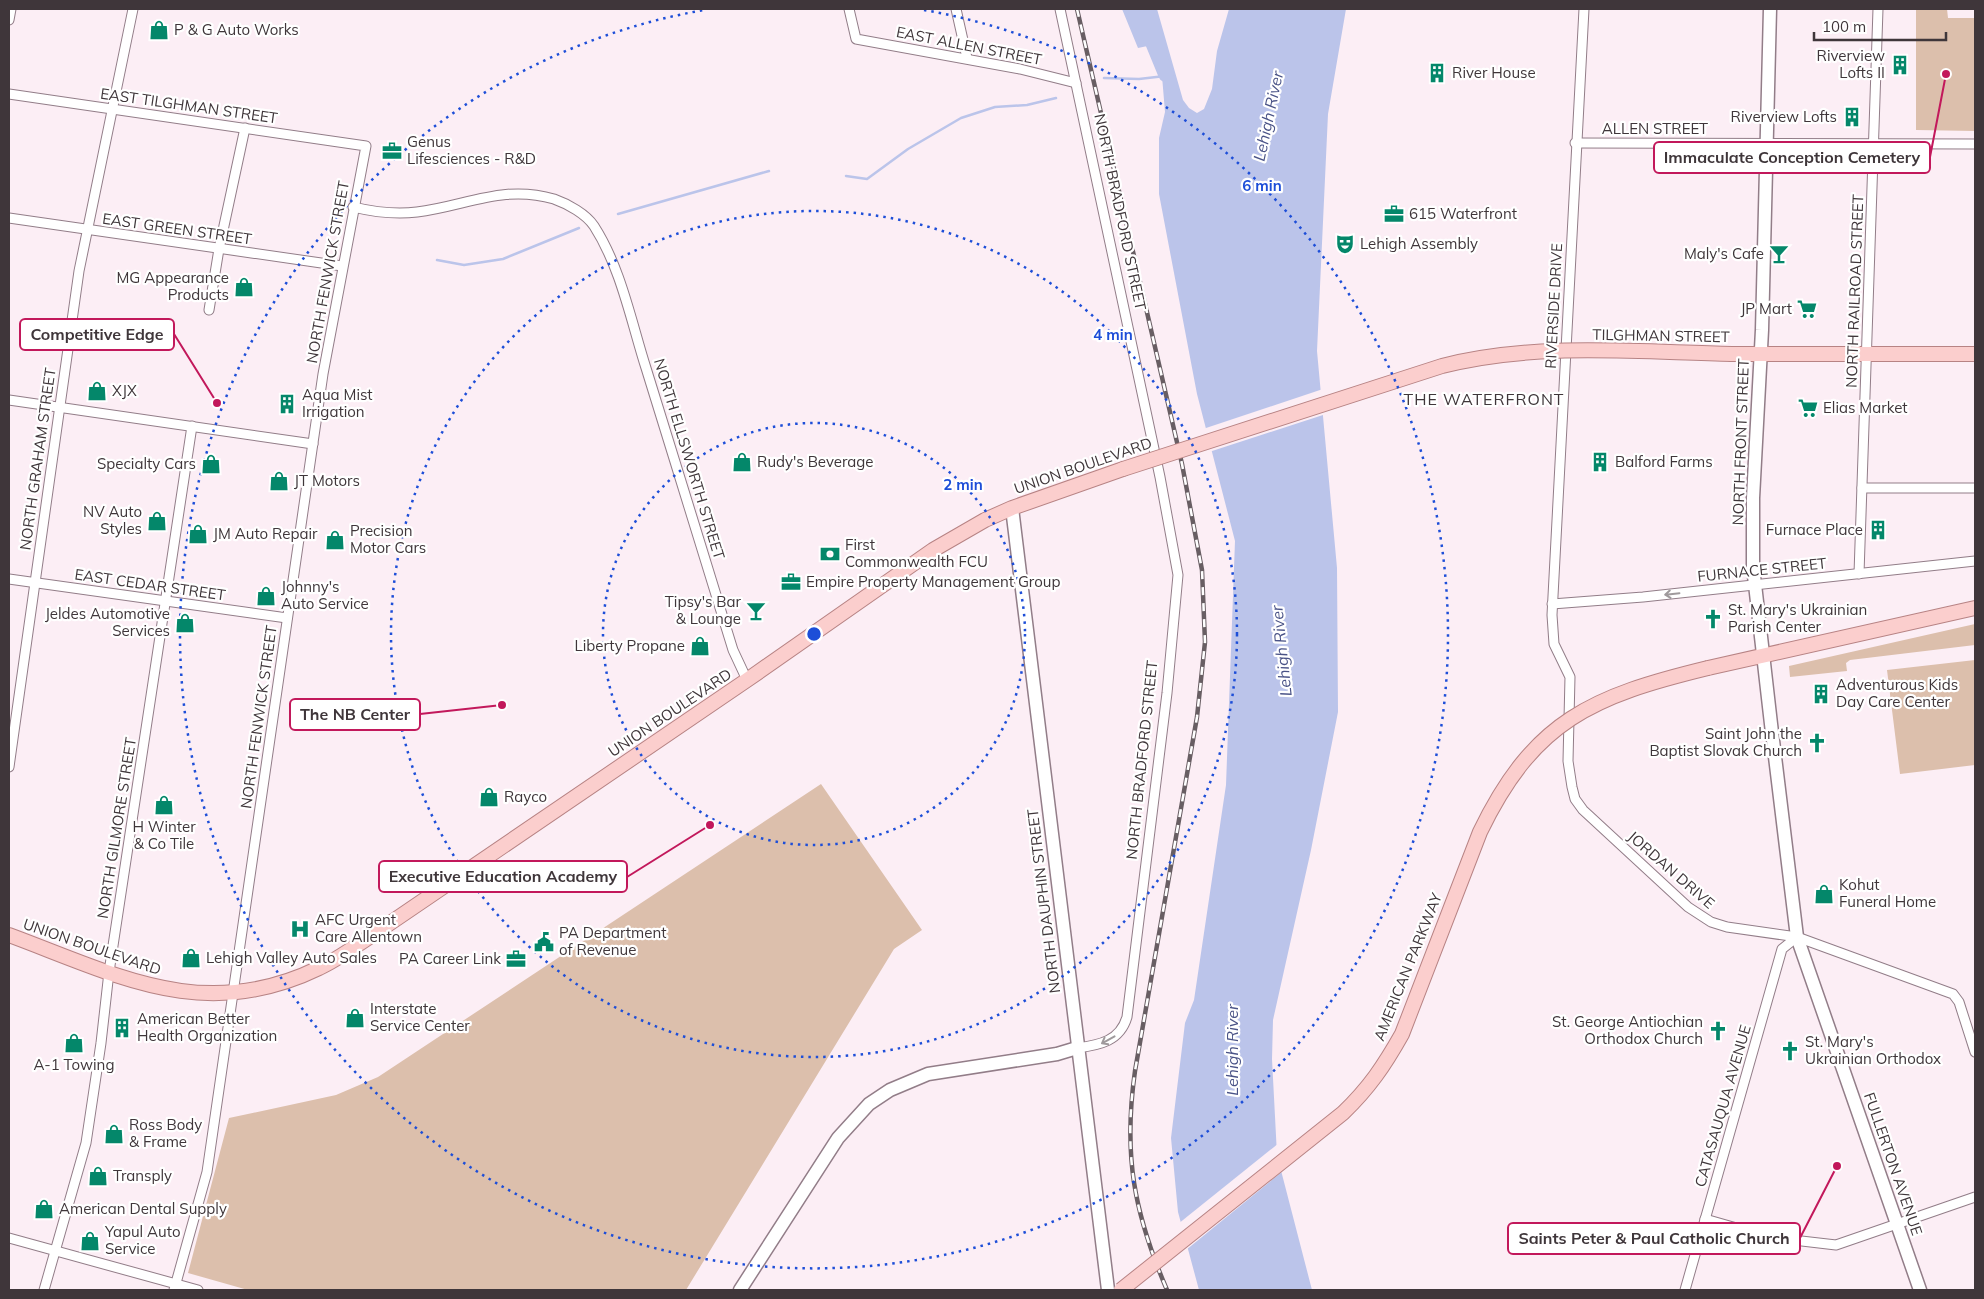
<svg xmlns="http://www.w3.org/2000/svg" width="1984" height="1299" viewBox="0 0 1984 1299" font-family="Mulish,sans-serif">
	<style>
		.green { fill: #dcbfac }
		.water { fill: #bbc4ea }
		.pier { fill: #fceef5 }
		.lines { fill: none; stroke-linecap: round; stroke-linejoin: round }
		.stream { stroke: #bbc4ea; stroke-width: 2.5 }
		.river { stroke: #bbc4ea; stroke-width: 16 }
		.street-casing { stroke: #927d88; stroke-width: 11 }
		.secondary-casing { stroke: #927d88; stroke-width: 15 }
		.primary-casing { stroke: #b78384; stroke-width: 16 }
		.street { stroke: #fff; stroke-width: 9 }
		.secondary { stroke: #fff; stroke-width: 12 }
		.primary { stroke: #fbcecd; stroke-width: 14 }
		.rail-casing { stroke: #685e63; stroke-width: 4.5 }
		.rail { stroke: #fff; stroke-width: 2.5; stroke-dasharray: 8; stroke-linecap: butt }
		.primary-bridge-casing { stroke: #b78384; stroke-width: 16; stroke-linecap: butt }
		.primary-bridge { stroke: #fbcecd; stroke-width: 14 }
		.oneway { stroke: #9f9a9c }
		.ring { fill: none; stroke: #1d4ed8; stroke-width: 2.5; stroke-dasharray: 2.5 5 }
		.labels { text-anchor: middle; stroke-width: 4.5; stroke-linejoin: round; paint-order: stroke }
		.poi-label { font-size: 15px; fill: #3f363a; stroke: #fff; text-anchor: start }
		.street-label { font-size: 15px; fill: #3f363a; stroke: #fff }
		.water-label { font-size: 16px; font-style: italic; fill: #4a5387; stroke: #fff }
		.neighbourhood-label { font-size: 16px; letter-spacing: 1px; fill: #3f363a; stroke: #fff }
		.centre { fill: #1d4ed8; stroke: #fff; stroke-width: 2.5 }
		.ring-label { font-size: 15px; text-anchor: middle; font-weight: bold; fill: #1d4ed8; stroke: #fff; stroke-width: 4.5; stroke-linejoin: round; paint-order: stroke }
		.leader { fill: none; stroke: #c2185b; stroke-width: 2 }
		.callout-dot { fill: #c2185b; stroke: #fff; stroke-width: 2 }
		.callout { fill: #fff; stroke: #c2185b; stroke-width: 2 }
		.callout-label { font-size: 16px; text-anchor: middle; font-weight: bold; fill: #3f363a }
	</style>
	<rect width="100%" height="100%" fill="#fceef5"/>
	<!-- green -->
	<g class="green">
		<polygon points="1916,9 1947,9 1948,18 1975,18 1975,131 1916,130"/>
		<polygon points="1975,624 1975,645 1850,660 1846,663 1847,671 1790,677 1789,666"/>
		<polygon points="1975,660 1975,765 1900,774 1887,670"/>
		<polygon points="821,784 922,930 894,949 686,1290 248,1290 188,1273 229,1118 336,1095 378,1077"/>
	</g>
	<!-- water -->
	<polygon class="water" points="1122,9 1157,9 1183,100 1189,108 1197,113 1204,109 1212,89 1217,51 1229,9 1346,9 1328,114 1317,351 1337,568 1338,712 1311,850 1273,1020 1272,1059 1277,1155 1312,1290 1199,1290 1178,1212 1171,1138 1185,1023 1194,1000 1226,785 1235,541 1197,394 1159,194 1159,138 1165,112 1162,76 1157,44 1138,48"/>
	<!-- pier -->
	<g class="pier">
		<polygon points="1323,389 1326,414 1209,452 1203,429"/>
		<polygon points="1279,1143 1283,1171 1186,1250 1178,1224"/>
	</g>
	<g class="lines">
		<!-- stream -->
		<g class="stream">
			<polyline points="1104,78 1139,79 1165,76"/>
			<polyline points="846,176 867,179 908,149 961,118 995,107 1027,105 1056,98"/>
			<polyline points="618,214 769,171"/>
			<polyline points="437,260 464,265 503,259 579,228"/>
		</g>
		<!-- river -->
		<polyline class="river" points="1136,9 1137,17 1150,35 1166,74"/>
		<defs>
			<g id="street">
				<polyline points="849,9 856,39 1020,69 1076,83"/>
				<polyline points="956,9 967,58"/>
				<path d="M1060,9L1160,477L1178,575L1167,693L1127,1017C1120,1041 1100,1045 1077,1048"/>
				<polyline points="1584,9 1552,615 1554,644 1570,677 1568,761 1572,787 1575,799 1583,810 1688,907 1711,922 1727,927 1797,937 1953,994 1959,1002 1975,1052"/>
				<polyline points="9,20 11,9"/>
				<polyline points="9,94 366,146 323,374 207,1172 174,1290"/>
				<polyline points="1575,143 1975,144"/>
				<path d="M353,207C374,212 395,215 417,212C466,206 503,184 554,199C568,204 586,214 594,226C621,268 631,321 646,368C675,462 704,555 733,650L747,680"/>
				<polyline points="9,218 342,266"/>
				<polyline points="209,310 219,249 245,128"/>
				<polyline points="9,400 313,444"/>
				<polyline points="1862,488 1975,488"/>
				<polyline points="1859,574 1878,9"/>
				<polyline points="9,579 287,618"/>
				<polyline points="1552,604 1643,597 1975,561"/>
				<polyline points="9,767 79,271 133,9"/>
				<polyline points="1705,1219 1768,1237 1836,1245 1975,1197"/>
				<polyline points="9,1238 198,1290"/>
				<polyline points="44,1290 86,1143 101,1043 109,972 192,426"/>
				<polyline points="1685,1290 1782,949 1797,937"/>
			</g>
			<g id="secondary">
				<polyline points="1770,9 1762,330 1753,498 1753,567 1771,724 1797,937 1920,1290"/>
				<polyline points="1012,508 1108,1290"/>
				<polyline points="740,1290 838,1138 869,1104 890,1090 928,1074 1057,1054 1077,1048"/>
			</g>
			<g id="primary">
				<polyline points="1732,354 1975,354"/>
				<polyline points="1708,668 1975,608"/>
				<path d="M9,935C117,975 204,1024 319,968C339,959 358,944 377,932L747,680L933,550L985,520L1012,508L1123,469"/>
			</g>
		</defs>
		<!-- street casing -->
		<use href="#street" class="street-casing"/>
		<!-- secondary casing -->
		<use href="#secondary" class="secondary-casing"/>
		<!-- primary casing -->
		<use href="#primary" class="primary-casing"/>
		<!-- street -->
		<use href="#street" class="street"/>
		<!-- secondary -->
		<use href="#secondary" class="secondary"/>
		<!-- primary -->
		<use href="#primary" class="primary"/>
		<defs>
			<path id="rail" d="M1077,9L1182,464L1202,570L1205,642L1197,717L1135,1071C1123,1155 1134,1213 1167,1290"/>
		</defs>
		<!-- rail casing -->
		<use href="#rail" class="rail-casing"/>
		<!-- rail -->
		<use href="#rail" class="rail"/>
		<defs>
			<g id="primary-bridge">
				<path d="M1123,469L1442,366C1536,342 1635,352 1732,354"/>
				<path d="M1121,1290L1343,1113C1369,1088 1384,1066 1402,1034L1480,832C1534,720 1593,696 1708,668"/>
			</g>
		</defs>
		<!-- primary-bridge casing -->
		<use href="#primary-bridge" class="primary-bridge-casing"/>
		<!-- primary-bridge -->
		<use href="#primary-bridge" class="primary-bridge"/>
	</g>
	<!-- one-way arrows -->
	<defs><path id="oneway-shaft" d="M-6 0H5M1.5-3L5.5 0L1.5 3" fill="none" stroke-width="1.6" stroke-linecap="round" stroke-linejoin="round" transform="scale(1.25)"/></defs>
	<g class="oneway">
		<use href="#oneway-shaft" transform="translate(1672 594) rotate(174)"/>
		<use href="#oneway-shaft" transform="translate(1108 1040) rotate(151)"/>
	</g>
	<!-- distance rings -->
	<g class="ring">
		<circle cx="814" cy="634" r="211"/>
		<circle cx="814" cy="634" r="423"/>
		<path d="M924 10A634 634 0 1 1 704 10"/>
	</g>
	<!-- icons -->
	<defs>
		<symbol id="shop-bare" viewBox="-9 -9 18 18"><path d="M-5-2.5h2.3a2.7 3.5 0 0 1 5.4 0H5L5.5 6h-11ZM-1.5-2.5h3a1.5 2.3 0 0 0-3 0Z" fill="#04876a" stroke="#fff" stroke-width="2.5" paint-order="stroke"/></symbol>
		<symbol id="building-bare" viewBox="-9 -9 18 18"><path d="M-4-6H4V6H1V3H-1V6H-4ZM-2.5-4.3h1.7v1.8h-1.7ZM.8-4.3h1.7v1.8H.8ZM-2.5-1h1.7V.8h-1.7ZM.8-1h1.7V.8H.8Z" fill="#04876a" stroke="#fff" stroke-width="2.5" paint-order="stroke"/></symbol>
		<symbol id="office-bare" viewBox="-9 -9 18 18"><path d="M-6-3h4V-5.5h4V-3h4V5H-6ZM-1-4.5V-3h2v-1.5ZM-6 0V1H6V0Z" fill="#04876a" stroke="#fff" stroke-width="2.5" paint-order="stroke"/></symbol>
		<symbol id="theatre-bare" viewBox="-9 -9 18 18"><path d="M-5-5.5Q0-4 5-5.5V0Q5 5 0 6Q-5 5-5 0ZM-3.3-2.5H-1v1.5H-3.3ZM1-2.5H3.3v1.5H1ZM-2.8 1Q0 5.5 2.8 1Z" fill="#04876a" stroke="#fff" stroke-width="2.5" paint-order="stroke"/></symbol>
		<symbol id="bar-bare" viewBox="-9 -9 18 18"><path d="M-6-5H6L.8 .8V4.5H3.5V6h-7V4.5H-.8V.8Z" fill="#04876a" stroke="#fff" stroke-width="2.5" paint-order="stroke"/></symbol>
		<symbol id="supermarket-bare" viewBox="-9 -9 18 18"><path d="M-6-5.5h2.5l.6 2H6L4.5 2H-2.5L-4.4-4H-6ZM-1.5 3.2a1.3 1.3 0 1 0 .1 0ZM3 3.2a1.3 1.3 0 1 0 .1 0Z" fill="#04876a" stroke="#fff" stroke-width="2.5" paint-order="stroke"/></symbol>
		<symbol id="bank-bare" viewBox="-9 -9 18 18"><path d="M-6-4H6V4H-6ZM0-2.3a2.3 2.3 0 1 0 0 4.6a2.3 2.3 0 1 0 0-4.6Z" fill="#04876a" stroke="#fff" stroke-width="2.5" paint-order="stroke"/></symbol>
		<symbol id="church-bare" viewBox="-9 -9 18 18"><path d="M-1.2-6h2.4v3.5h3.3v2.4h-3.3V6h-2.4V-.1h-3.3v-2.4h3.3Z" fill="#04876a" stroke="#fff" stroke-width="2.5" paint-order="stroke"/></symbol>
		<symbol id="hospital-bare" viewBox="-9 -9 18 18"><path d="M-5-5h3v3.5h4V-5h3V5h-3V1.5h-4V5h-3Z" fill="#04876a" stroke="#fff" stroke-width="2.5" paint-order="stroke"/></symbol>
		<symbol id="civic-bare" viewBox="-9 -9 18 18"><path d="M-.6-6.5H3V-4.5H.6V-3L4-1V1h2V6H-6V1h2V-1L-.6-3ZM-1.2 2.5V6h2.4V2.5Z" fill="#04876a" stroke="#fff" stroke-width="2.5" paint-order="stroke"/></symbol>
	</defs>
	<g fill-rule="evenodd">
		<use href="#shop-bare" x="145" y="16" width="28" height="28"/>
		<use href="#building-bare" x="1886" y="51" width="28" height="28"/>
		<use href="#building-bare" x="1423" y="59" width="28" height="28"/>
		<use href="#building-bare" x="1838" y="103" width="28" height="28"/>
		<use href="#office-bare" x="378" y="137" width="28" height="28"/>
		<use href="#office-bare" x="1380" y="200" width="28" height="28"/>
		<use href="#theatre-bare" x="1331" y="230" width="28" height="28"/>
		<use href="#bar-bare" x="1765" y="240" width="28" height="28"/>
		<use href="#shop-bare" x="230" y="273" width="28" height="28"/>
		<use href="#supermarket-bare" x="1793" y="295" width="28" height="28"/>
		<use href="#shop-bare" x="83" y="377" width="28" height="28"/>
		<use href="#building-bare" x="273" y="390" width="28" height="28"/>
		<use href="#supermarket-bare" x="1794" y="394" width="28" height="28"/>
		<use href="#shop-bare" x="728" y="448" width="28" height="28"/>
		<use href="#building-bare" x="1586" y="448" width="28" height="28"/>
		<use href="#shop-bare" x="197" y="450" width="28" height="28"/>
		<use href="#shop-bare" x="265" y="467" width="28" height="28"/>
		<use href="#shop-bare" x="143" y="507" width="28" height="28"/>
		<use href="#building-bare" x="1864" y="516" width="28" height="28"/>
		<use href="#shop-bare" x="184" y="520" width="28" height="28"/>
		<use href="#shop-bare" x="321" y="526" width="28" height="28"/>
		<use href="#bank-bare" x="816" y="540" width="28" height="28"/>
		<use href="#office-bare" x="777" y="568" width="28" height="28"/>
		<use href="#shop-bare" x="252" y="582" width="28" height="28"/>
		<use href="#bar-bare" x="742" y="597" width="28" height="28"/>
		<use href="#church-bare" x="1699" y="605" width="28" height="28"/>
		<use href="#shop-bare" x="171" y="609" width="28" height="28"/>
		<use href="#shop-bare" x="686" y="632" width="28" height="28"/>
		<use href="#building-bare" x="1807" y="680" width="28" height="28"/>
		<use href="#church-bare" x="1803" y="729" width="28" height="28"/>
		<use href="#shop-bare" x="475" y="783" width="28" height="28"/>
		<use href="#shop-bare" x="150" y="791" width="28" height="28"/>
		<use href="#shop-bare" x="1810" y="880" width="28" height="28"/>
		<use href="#hospital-bare" x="286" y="915" width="28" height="28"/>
		<use href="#civic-bare" x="530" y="928" width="28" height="28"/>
		<use href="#shop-bare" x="177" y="944" width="28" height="28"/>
		<use href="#office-bare" x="502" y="945" width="28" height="28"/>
		<use href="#shop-bare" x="341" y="1004" width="28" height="28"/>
		<use href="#building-bare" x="108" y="1014" width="28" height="28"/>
		<use href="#church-bare" x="1704" y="1017" width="28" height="28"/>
		<use href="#shop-bare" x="60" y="1029" width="28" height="28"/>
		<use href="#church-bare" x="1776" y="1037" width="28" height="28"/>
		<use href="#shop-bare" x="100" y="1120" width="28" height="28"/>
		<use href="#shop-bare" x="84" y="1162" width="28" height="28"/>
		<use href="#shop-bare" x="30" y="1195" width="28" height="28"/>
		<use href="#shop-bare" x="76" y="1227" width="28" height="28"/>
	</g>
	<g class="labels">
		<!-- poi labels -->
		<g class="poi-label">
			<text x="174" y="35">P &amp; G Auto Works</text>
			<text x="1885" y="61" text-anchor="end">Riverview<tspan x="1885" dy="17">Lofts II</tspan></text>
			<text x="1452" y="78">River House</text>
			<text x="1837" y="122" text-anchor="end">Riverview Lofts</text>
			<text x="407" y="147">Genus<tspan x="407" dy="17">Lifesciences - R&amp;D</tspan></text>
			<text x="1409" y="219">615 Waterfront</text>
			<text x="1360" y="249">Lehigh Assembly</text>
			<text x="1764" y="259" text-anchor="end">Maly's Cafe</text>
			<text x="229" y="283" text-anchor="end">MG Appearance<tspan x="229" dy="17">Products</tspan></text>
			<text x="1792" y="314" text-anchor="end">JP Mart</text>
			<text x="112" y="396">XJX</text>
			<text x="302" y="400">Aqua Mist<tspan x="302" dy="17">Irrigation</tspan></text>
			<text x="1823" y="413">Elias Market</text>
			<text x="757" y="467">Rudy's Beverage</text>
			<text x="1615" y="467">Balford Farms</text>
			<text x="196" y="469" text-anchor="end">Specialty Cars</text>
			<text x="294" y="486">JT Motors</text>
			<text x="142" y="517" text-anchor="end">NV Auto<tspan x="142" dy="17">Styles</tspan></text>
			<text x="1863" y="535" text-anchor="end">Furnace Place</text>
			<text x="350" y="536">Precision<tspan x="350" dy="17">Motor Cars</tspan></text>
			<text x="213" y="539">JM Auto Repair</text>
			<text x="845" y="550">First<tspan x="845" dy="17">Commonwealth FCU</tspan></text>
			<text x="806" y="587">Empire Property Management Group</text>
			<text x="281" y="592">Johnny's<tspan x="281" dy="17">Auto Service</tspan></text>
			<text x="741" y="607" text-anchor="end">Tipsy's Bar<tspan x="741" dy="17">&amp; Lounge</tspan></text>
			<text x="1728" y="615">St. Mary's Ukrainian<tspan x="1728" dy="17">Parish Center</tspan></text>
			<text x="170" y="619" text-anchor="end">Jeldes Automotive<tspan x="170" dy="17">Services</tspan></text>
			<text x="685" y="651" text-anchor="end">Liberty Propane</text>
			<text x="1836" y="690">Adventurous Kids<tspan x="1836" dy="17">Day Care Center</tspan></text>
			<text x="1802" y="739" text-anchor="end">Saint John the<tspan x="1802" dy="17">Baptist Slovak Church</tspan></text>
			<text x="504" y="802">Rayco</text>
			<text x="164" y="832" text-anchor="middle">H Winter<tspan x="164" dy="17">&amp; Co Tile</tspan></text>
			<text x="1839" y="890">Kohut<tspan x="1839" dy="17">Funeral Home</tspan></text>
			<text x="315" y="925">AFC Urgent<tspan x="315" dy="17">Care Allentown</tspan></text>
			<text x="559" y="938">PA Department<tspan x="559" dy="17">of Revenue</tspan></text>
			<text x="206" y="963">Lehigh Valley Auto Sales</text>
			<text x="501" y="964" text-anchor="end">PA Career Link</text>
			<text x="370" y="1014">Interstate<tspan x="370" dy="17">Service Center</tspan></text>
			<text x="137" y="1024">American Better<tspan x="137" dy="17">Health Organization</tspan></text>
			<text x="1703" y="1027" text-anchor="end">St. George Antiochian<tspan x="1703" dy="17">Orthodox Church</tspan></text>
			<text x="1805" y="1047">St. Mary's<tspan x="1805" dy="17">Ukrainian Orthodox</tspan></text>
			<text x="74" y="1070" text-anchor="middle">A-1 Towing</text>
			<text x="129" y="1130">Ross Body<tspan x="129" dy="17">&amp; Frame</tspan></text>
			<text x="113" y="1181">Transply</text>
			<text x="59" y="1214">American Dental Supply</text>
			<text x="105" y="1237">Yapul Auto<tspan x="105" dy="17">Service</tspan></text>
		</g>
		<!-- street labels -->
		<g class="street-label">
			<text transform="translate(969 46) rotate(11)" y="5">EAST ALLEN STREET</text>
			<text transform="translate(189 106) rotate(8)" y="5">EAST TILGHMAN STREET</text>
			<text x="1655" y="134">ALLEN STREET</text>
			<text transform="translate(1120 212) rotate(78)" y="5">NORTH BRADFORD STREET</text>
			<text transform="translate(177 229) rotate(8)" y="5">EAST GREEN STREET</text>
			<text transform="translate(328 272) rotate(-80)" y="5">NORTH FENWICK STREET</text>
			<text transform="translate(1855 291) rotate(-88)" y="5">NORTH RAILROAD STREET</text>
			<text transform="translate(1554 306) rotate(-87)" y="5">RIVERSIDE DRIVE</text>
			<text transform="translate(1661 336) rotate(1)" y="5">TILGHMAN STREET</text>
			<text transform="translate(1741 442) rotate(-88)" y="5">NORTH FRONT STREET</text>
			<text transform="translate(38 459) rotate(-82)" y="5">NORTH GRAHAM STREET</text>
			<text transform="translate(689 459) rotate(73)" y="5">NORTH ELLSWORTH STREET</text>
			<text transform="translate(1083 466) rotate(-19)" y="5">UNION BOULEVARD</text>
			<text transform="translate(1762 570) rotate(-6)" y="5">FURNACE STREET</text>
			<text transform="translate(150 585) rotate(8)" y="5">EAST CEDAR STREET</text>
			<text transform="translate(670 713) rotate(-34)" y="5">UNION BOULEVARD</text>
			<text transform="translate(259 717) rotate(-82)" y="5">NORTH FENWICK STREET</text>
			<text transform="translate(1142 760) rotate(-84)" y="5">NORTH BRADFORD STREET</text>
			<text transform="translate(117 828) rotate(-81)" y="5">NORTH GILMORE STREET</text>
			<text transform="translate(1671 870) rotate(41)" y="5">JORDAN DRIVE</text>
			<text transform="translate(1044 901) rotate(-97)" y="5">NORTH DAUPHIN STREET</text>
			<text transform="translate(92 947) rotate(19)" y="5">UNION BOULEVARD</text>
			<text transform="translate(1408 967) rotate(-68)" y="5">AMERICAN PARKWAY</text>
			<text transform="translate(1723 1106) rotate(-74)" y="5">CATASAUQUA AVENUE</text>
			<text transform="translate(1893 1164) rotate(71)" y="5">FULLERTON AVENUE</text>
		</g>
		<!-- water labels -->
		<g class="water-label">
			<text transform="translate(1268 116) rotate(-78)" y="6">Lehigh River</text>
			<text transform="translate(1281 651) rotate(-96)" y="6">Lehigh River</text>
			<text transform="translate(1232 1050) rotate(-90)" y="6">Lehigh River</text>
		</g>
		<!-- neighbourhood labels -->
		<g class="neighbourhood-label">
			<text x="1484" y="405">THE WATERFRONT</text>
		</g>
	</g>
	<circle cx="814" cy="634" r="8" class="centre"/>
	<g class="ring-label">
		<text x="1262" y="191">6 min</text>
		<text x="1113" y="340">4 min</text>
		<text x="963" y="490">2 min</text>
	</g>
	<!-- callouts -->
	<path class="leader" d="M1946 74L1930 157M217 403L174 334M502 705L420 714M710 825L627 877M1837 1166L1800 1238"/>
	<g class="callout-dot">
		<circle cx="1946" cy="74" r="5"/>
		<circle cx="217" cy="403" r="5"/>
		<circle cx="502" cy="705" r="5"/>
		<circle cx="710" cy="825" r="5"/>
		<circle cx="1837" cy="1166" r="5"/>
	</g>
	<g class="callout">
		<rect x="1654" y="142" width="276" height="31" rx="5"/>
		<rect x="20" y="319" width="154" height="31" rx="5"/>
		<rect x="290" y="699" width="130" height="31" rx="5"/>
		<rect x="379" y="861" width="248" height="31" rx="5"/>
		<rect x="1508" y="1223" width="292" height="31" rx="5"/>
	</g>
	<g class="callout-label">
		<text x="1792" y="163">Immaculate Conception Cemetery</text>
		<text x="97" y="340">Competitive Edge</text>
		<text x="355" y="720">The NB Center</text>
		<text x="503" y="882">Executive Education Academy</text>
		<text x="1654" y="1244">Saints Peter &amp; Paul Catholic Church</text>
	</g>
	<!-- border -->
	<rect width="1984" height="1299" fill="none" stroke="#3f363a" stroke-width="20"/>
	<!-- scale -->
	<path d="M1814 32v8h132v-8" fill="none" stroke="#3f363a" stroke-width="2.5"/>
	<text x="1822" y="32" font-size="15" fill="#3f363a" stroke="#ffffff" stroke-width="4" paint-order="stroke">100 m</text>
</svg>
